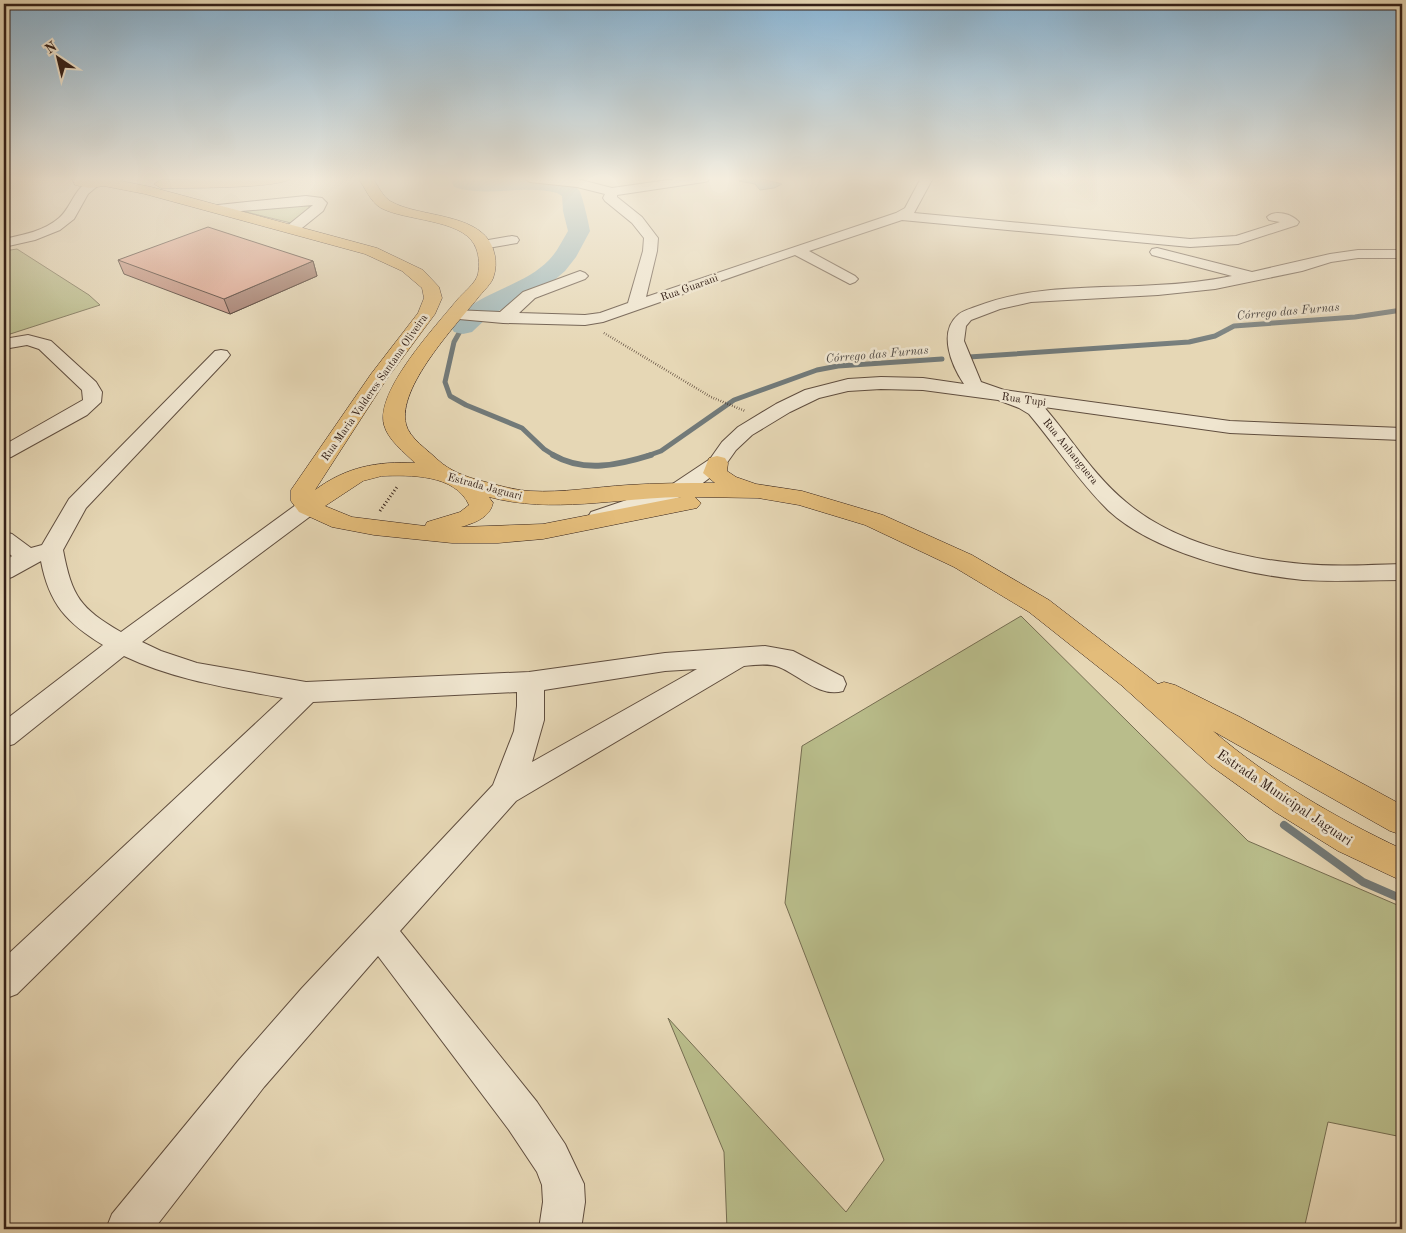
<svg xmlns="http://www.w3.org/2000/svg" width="1406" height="1233" viewBox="0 0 1406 1233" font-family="'Old Standard TT',serif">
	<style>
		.green { fill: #b9bd8b; stroke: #766e52 }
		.water { fill: #9cb6b9; stroke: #727a79 }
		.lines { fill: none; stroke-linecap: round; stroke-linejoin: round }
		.stream-far2 { stroke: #727a79; stroke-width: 5 }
		.stream-far1 { stroke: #727a79; stroke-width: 6 }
		.stream { stroke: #727a79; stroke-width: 8 }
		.river { fill: #9cb6b9; fill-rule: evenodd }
		.minor-casing { stroke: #604e3f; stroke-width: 2 }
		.major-casing { stroke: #342018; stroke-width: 1 }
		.path-far1 { stroke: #342018; stroke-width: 2.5; stroke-dasharray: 0.5 2; stroke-linecap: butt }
		.path { stroke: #342018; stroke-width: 3; stroke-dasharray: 1 2.5; stroke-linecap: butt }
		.minor { fill: #efe5cf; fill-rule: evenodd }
		.major { fill: #e3bc7a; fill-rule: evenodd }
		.wall { fill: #c08a79; stroke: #342018 }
		.shaded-wall { fill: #9c7163; stroke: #342018 }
		.building { fill: #dfa18d; stroke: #342018 }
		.labels { text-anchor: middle; stroke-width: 5; stroke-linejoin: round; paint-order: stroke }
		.far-street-label { font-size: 11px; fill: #342018; stroke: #efe5cf }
		.far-water-label { font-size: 12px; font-style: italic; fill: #534d48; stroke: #efe5cf }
		.street-label { font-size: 14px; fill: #342018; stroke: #efe5cf }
	</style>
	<rect width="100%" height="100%" fill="#e6d7b5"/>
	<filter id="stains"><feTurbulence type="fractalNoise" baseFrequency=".004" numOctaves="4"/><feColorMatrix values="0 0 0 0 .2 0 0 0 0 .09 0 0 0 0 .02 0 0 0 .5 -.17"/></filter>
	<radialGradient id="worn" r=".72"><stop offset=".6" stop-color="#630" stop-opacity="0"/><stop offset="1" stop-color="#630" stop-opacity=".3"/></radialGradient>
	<!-- green -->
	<g class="green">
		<polygon points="308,204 310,209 291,223 238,210"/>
		<polygon points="17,249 89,295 100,305 4,336 4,251"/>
		<polygon points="1021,616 1248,841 1402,907 1402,1137 1328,1122 1304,1229 727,1229 724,1152 668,1018 846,1212 884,1160 785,903 802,746"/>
	</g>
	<!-- water -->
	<polygon class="water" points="748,178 758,178 782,184 774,188 760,190 755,184 739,181"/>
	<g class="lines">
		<!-- stream-far2 -->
		<g class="stream-far2">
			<polyline points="463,326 454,342 445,382 450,396 466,405 522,428 544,449 555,456"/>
			<polyline points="969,357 1189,342 1215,336 1234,326 1355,317 1402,310"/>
			<polyline points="647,456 661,451 734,400 817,370 838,366 942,359"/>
		</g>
		<!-- stream-far1 -->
		<path class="stream-far1" d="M553,455C584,473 619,465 651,455"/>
		<!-- stream -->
		<polyline class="stream" points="1284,825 1363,882 1402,899"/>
		<!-- river -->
		<path class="river" d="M450,178C459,177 468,179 476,179C499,179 564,172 579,190C582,194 589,224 590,231L576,257L565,271L551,283L489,316L472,332L463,334L454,332L450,326C473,292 521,289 549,260C557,252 562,241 568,231L563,211L562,196L557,193C524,184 487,198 454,187Z"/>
		<defs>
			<g id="minor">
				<path d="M524,178L577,179L612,188L682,178H710L708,181L704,182L617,195V197L642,217L658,238L657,251L646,297L896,213L905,208L921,178H933L914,213L1190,239L1236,236L1280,222L1269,220L1267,217C1275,209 1292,214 1299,222L1297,225L1238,244L1190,247L902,220L809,251L855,276L858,279L855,282L850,284L795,255L603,322L585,325L503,323L448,318L446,315L448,312L454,310L500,312L523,292L580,271L585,273L588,276L585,279L535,298L519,313L585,315L600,313L628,303L643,251L644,238L632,223L605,201L603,198L605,194L577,187L530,182Z"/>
				<path d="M95,179L101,183L88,194L74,219L60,230L35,240L4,247V239C23,235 44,231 59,218C73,206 74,185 95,179Z"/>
				<polygon points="306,196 322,198 327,203 323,211 297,232 292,233 285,229 287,226 313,205 218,213 211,209 218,205"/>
				<polygon points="512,236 517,237 519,240 517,243 482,249 477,248 475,245 477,242"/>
				<path d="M1157,248L1252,272L1330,254L1358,250H1402V258H1358L1331,262L1302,271L1215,289L1158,295L1031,302L1000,309L971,320L966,326L964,341L981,382L1004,390L1230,421L1402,428V440L1230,433L1044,407C1071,438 1094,476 1126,502C1173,542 1243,559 1303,564C1336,567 1369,565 1402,564V580C1370,580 1336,582 1303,580C1242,574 1155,553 1109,511C1079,482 1056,446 1029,414L1019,408L998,400L923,390L881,389L848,391L819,398L790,412L752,435L736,450L724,467L687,495L599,524L591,522L588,517L591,512L671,485L710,459L722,442L738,427L776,404L805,390L848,379L881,377L923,378L964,384C951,365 938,332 958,315C962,311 970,309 975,307C1033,284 1096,289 1156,285C1182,284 1207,281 1232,276L1152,255L1150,252L1152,249Z"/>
				<polygon points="28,335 51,341 96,382 102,392 101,402 87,415 11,457 4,459 4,445 83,400 82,390 39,349 27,345 4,349 4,339"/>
				<path d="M221,350L227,351L230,355L227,359L86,508L63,550C72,597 80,608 121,632L300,502L308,500L316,502L319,507L316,512L142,642L161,651L197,663L306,682L529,672L665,653L765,646L793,651L843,677L846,684L843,691C820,698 799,675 779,667C768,663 755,665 744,666L516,801L400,931L537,1102L565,1144L584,1184L585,1202L581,1229H539L543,1202L542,1185L537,1172L509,1130L378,956L264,1087L154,1229H106L112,1214L238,1061L302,988L493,785L514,731L517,706V692L313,702L17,994L4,999V958L283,698C229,688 174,680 124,656L14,744L4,747V721L103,645C67,623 49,604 41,561L12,577L4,580V562L12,556L4,550V532L12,534L31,548L42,545L69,499L215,351ZM697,669L532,762L544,720V690L665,671Z"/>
			</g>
			<g id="major">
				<path d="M72,178H124L121,181L151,187L377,248L423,270L439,287L442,298L435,314L386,380L315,490C346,467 377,461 415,463C404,452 388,440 384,425C375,391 436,326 457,300C463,293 476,283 478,274C480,264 479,253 474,244C460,219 405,221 381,208C370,202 365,187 358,178H372C378,185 382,196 390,201C420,219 488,211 495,256C496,261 496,270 494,275C493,283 482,292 477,299C455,326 397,388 406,424C409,438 428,450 438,460C450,471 466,477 482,481C497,485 514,490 530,491C563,493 595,487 628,485C657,483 686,483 715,483L703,473L709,458L717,456L725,458L728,463L727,471L736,477L756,484L802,491L883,515L972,555L1049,600L1158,684L1164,682L1175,685L1240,717L1402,805V835L1390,831L1213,731C1269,779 1336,818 1402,849V881L1338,851L1275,812L1211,766L1121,685L1029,612L954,567L865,525L799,505L758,498L695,497L701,503L697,508L543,539L498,543H452L374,535L332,527L299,512L291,501V490L371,374L418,313L424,298L422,288L402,271L365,254L145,194L104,186L90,188L75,185ZM382,476C410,475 455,474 469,505L460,512L427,522L425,526L352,517L325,506L363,481ZM489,497C552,514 617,498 681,497L543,524L461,527C474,523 490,518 493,503Z"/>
				<path d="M251,178H291C282,189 180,188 161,188L154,184L161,180Z"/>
			</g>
		</defs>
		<!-- minor casing -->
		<use href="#minor" class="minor-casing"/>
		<!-- major casing -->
		<use href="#major" class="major-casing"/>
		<!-- path-far1 -->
		<polyline class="path-far1" points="604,333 711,397 745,411"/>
		<!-- path -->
		<polyline class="path" points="380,511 397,487"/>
		<!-- minor -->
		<use href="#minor" class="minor"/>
		<!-- major -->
		<use href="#major" class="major"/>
	</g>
	<!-- wall -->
	<polygon class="wall" points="118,260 313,261 317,276 230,314 124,274"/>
	<!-- shaded-wall -->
	<polygon class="shaded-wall" points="313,261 317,276 230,314 224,299"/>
	<!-- building -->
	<polygon class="building" points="208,227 313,261 224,299 118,260"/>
	<!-- sky -->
	<linearGradient id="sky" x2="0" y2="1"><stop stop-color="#89b5d5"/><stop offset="0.51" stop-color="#f4edde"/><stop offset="1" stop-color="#f4edde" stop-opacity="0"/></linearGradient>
	<rect width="1406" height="350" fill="url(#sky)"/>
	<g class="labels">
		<!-- far-street labels -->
		<g class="far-street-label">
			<text transform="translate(689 287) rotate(-20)" y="4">Rua Guarani</text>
			<text transform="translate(374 387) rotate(-55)" y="4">Rua Maria Valderes Santana Oliveira</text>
			<text transform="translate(1024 399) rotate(8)" y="4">Rua Tupi</text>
			<text transform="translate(1071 451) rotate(51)" y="4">Rua Anhanguera</text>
			<text transform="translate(485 486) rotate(15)" y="4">Estrada Jaguari</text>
		</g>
		<!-- far-water labels -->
		<g class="far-water-label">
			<text transform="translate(1288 311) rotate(-5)" y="4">Córrego das Furnas</text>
			<text transform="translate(877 354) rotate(-5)" y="4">Córrego das Furnas</text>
		</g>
		<!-- street labels -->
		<g class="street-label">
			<text transform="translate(1285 797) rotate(34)" y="5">Estrada Municipal Jaguari</text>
		</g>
	</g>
	<!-- margin -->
	<rect width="1406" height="1233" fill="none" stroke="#e6d7b5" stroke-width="20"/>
	<rect x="5" y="5" width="1396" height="1223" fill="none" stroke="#342018" stroke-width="2.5"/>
	<rect x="10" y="10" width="1386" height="1213" fill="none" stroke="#342018"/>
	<!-- north arrow -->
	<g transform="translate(58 58) rotate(325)" stroke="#efe5cf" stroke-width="4" paint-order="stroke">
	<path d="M0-4L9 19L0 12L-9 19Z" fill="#342018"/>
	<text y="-8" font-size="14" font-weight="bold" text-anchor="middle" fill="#342018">N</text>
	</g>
	<rect width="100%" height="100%" filter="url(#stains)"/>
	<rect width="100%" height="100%" fill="url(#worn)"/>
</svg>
